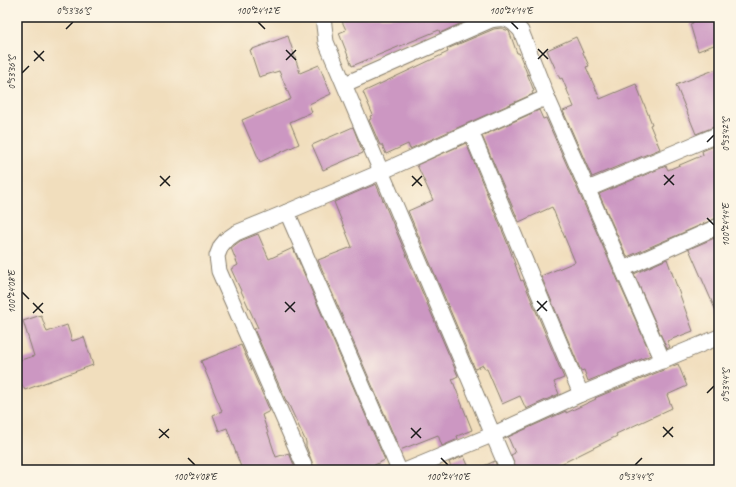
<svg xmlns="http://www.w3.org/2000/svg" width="736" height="487" viewBox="0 0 736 487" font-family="Caveat,sans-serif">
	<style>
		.building { fill: #cc97c2 }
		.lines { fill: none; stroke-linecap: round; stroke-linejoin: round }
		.street-casing { stroke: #867d6c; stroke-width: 17 }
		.street { stroke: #fff; stroke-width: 15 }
		.ticks { fill: none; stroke: #1c1c1c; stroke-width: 1.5 }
		.neatline { fill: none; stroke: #1c1c1c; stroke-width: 1.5 }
		.ticks-label { font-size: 10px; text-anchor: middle; fill: #1c1c1c }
	</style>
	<rect width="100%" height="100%" fill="#fcf5e5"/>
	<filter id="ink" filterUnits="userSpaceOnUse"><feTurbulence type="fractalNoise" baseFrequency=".025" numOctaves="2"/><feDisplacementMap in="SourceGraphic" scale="8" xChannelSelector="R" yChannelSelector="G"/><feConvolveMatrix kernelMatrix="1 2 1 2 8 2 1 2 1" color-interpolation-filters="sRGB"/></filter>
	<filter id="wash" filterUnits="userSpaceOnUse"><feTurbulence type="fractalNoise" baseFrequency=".012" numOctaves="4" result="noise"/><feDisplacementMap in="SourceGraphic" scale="16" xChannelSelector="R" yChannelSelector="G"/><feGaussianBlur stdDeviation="0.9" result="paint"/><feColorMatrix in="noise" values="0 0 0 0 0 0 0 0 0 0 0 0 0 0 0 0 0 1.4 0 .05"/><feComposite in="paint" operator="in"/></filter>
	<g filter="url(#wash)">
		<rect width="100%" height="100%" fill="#f1debd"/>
		<g id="blocks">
			<!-- building -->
			<g class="building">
				<polygon points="340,17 475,17 440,33 439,30 352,66 339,33 346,30"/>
				<polygon points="691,17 713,17 719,36 719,43 698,51 690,24 693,23"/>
				<polygon points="501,28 509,31 517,53 519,53 534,91 532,92 533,94 410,149 408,144 386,154 382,145 380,145 369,120 371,119 370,116 373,115 363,92 448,52 447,49 494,29"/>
				<polygon points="288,36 300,73 319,65 331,94 309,104 312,112 290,122 299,144 260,162 242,120 291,99 279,71 259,77 250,50"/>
				<polygon points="576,37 589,66 586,67 600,99 636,84 652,124 650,125 660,149 592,177 563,111 574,107 562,78 560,79 547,50"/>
				<polygon points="719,68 719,125 696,134 676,85"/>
				<polygon points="539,110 543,119 546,118 651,355 588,381 584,370 581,371 541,276 575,262 552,207 519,222 482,136"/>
				<polygon points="353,127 363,153 323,170 312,145"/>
				<polygon points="466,143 509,247 521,281 523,280 564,378 554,382 559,394 526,409 520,396 502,404 487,369 485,369 483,365 475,369 408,211 433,200 417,165"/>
				<polygon points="719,144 719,217 627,257 599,194 666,166 668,170 703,155 702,151"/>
				<polygon points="376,184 458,376 452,379 472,430 457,436 458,439 442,446 438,435 400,450 318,260 352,247 334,202"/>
				<polygon points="258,234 269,259 293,248 385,460 364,470 315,470 306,446 306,442 288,403 287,403 254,329 258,328 231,269 238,265 231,248 240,241"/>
				<polygon points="719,236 719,318 689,249"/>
				<polygon points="667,259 693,331 667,341 670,347 667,349 634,274"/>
				<polygon points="41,315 47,332 67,325 72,341 84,337 93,365 25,390 17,377 17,361 34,356 23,321"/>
				<polygon points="241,345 270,411 262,415 276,457 289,453 296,470 242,470 227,428 219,431 213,415 222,411 201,361"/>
				<polygon points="678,364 687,386 667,395 672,408 616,434 617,436 549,470 517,470 511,455 515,453 508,437 566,411 566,413 596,399 595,398"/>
				<polygon points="464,456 470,470 452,470 449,462"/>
				<polygon points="495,461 498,470 475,470"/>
			</g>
		</g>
	</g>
	<g filter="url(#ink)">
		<use href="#blocks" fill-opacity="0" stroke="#867d6c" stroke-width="1"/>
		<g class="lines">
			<defs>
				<g id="street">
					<polyline points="323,17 326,42 508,470"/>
					<path d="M345,84L491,20C506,17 511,19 521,31L547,97L663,361"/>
					<polyline points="471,132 581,394"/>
					<polyline points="588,189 719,134"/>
					<polyline points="287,212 236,233 226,240 221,246 217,256 219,271 306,470"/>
					<polyline points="623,269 719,226"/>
					<polyline points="399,470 287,212 381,172 547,97"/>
					<polyline points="407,470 494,434 581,394 719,337"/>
				</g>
			</defs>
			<!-- street casing -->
			<use href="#street" class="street-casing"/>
			<!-- street -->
			<use href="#street" class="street"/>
		</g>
	</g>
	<!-- ticks -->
	<path class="ticks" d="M258,22L265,29M511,22L518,29M66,29L73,22M538,49L548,59M286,50L296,60M34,51L44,61M538,59L548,49M286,60L296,50M34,61L44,51M22,73L29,66M707,142L714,135M664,175L674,185M160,176L170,186M412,176L422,186M664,185L674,175M160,186L170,176M412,186L422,176M707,218L714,225M22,292L29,299M537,301L547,311M285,302L295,312M33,303L43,313M537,311L547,301M285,312L295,302M33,313L43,303M707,393L714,386M663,427L673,437M411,428L421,438M159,429L169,438M663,437L673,427M159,438L169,429M411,438L421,428M188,458L195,465M441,458L448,465M635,465L642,458"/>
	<!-- margin -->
	<rect width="736" height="487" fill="none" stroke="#fcf5e5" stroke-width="44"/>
	<rect x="22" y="22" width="692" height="443" class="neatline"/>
	<g class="ticks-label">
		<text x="73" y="14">0°53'36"S</text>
		<text x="258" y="14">100°24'12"E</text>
		<text x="511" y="14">100°24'14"E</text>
		<text transform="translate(11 73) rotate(-90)" y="4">0°53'36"S</text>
		<text transform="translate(725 135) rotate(-90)" y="4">0°53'42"S</text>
		<text transform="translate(725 225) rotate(-90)" y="4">100°24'14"E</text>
		<text transform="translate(11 292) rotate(-90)" y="4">100°24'08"E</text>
		<text transform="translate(725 386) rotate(-90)" y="4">0°53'44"S</text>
		<text x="195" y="480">100°24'08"E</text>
		<text x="448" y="480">100°24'10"E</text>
		<text x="635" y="480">0°53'44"S</text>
	</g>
</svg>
